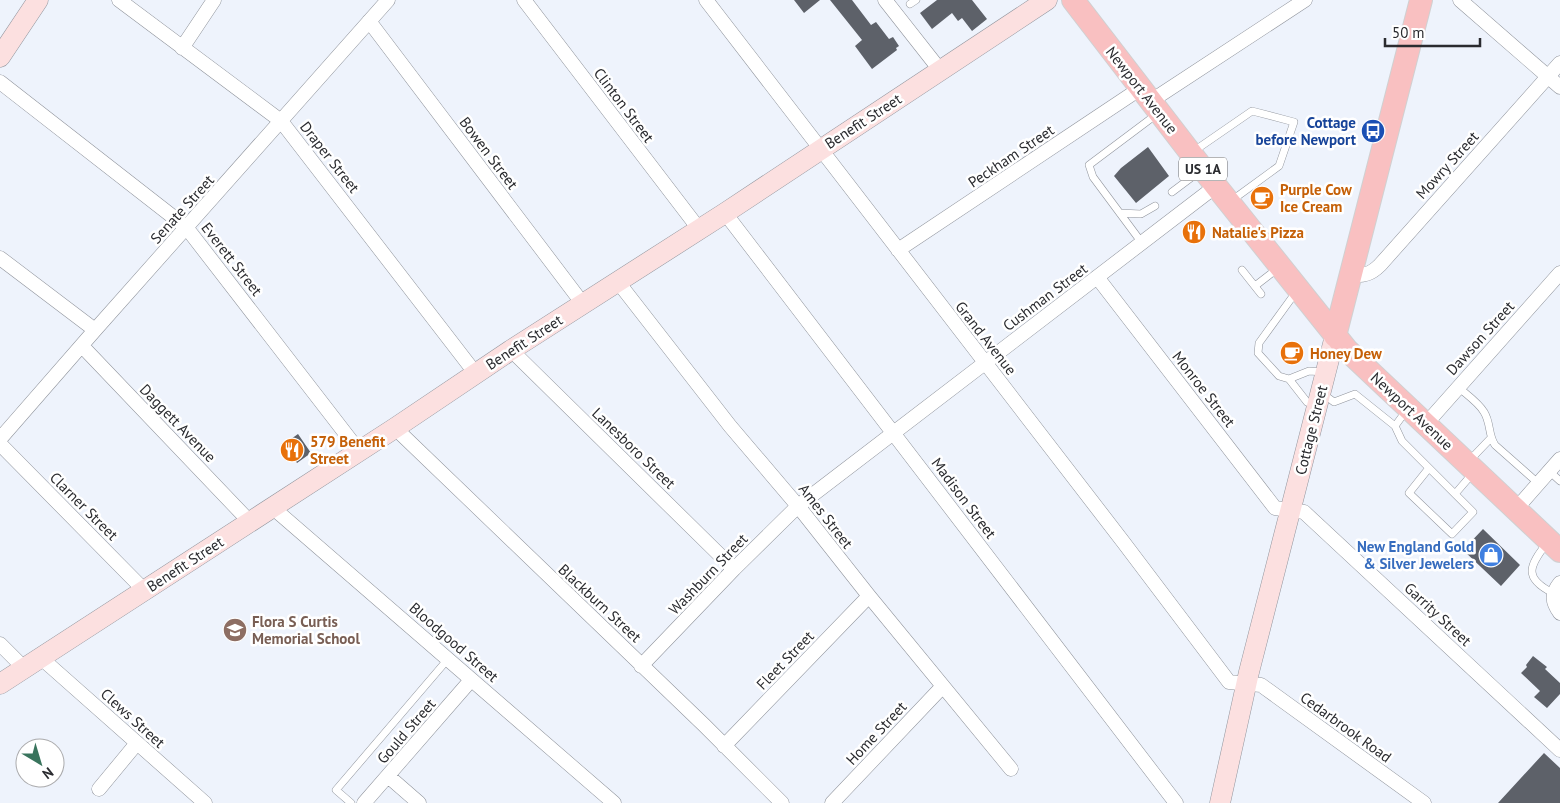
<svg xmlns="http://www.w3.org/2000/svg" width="1560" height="803" font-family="'PT Sans',sans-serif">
	<rect width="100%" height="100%" fill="#eef3fc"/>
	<path fill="#5d6169" d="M794,0H820L804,13Z
		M830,0H852L871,25L876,22L889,39L893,37L899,46L896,48L897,50L872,69L855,46L862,40Z
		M937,0H972L987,19L972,31L962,18L958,21L952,13L932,29L920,13Z
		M1148,147L1169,176L1136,203L1114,176L1121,168Z
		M298,434L311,453L297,463L284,444Z
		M1483,529L1520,565L1501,586L1463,550Z
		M1533,656L1547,667L1545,669L1560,683V694L1547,708L1534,697L1540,691L1521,673L1527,667L1526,665Z
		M1544,753L1560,768V803H1498Z"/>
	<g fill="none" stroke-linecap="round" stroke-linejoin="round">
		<g stroke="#90949c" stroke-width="8">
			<path id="lane" d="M910,4L916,0
				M1194,151L1252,111L1294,122L1279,166L1231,201
				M1172,192L1200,171
				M1120,213L1141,214L1155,206
				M1142,243L1093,177L1089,165L1157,114
				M1242,270L1261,294
				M1255,286L1277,269
				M1296,292L1259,343L1258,353L1279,376L1289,379L1309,371L1324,372
				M1289,379L1307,402L1316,406
				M1458,387C1466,394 1479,403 1484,412C1491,423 1488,435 1495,445L1538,483
				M1323,394L1334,402L1355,394L1395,426L1402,441L1429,468L1409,493L1452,534L1473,512L1429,468
				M1395,426L1406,411
				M1468,462L1490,439
				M1549,471L1560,481
				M1455,494L1473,473
				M1547,543C1529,566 1523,578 1553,593
				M351,803L336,790L448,659"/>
		</g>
		<g stroke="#90949c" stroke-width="15">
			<path id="street" d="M119,0L281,121L476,374
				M524,0L699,229
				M706,0L1124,543L1229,682L1261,685L1424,803
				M885,0L940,70
				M1460,0L1560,87
				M369,21L583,304
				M182,48L214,0
				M0,82L186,227L359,451
				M1151,101L1305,0
				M725,213L1176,803
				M898,250L1141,88
				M0,258L95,330
				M1351,275C1364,276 1371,274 1380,265L1560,63
				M1097,277L1275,508L1304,512L1560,750
				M618,282L730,426L798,506L869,596L1011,769
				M82,346L250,522
				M511,350L734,569
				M1425,425L1560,273
				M395,428L704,725L782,803
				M0,439L95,330L388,0
				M0,444L144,590
				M272,507L614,803
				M1516,509L1560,459
				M1560,583C1551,594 1552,602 1560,613
				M0,644L24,668
				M40,657L205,803
				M641,666L734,569L798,506L1216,186
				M724,746L869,596
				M388,776L419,803
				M99,789L137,743
				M364,803L471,680
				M832,803L943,686"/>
		</g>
		<g stroke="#90949c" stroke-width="21">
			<path id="secondary" d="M0,57L38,0
				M0,684L395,428L511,350L725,213L1047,0
				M1220,803L1249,672L1335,336"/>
		</g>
		<g stroke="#d0d0d1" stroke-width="24">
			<path id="primary" d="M1073,0L1216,186L1347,350L1560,551
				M1335,336L1421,0"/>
		</g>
		<use href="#lane" stroke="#fff" stroke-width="7"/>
		<use href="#street" stroke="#fff" stroke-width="14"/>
		<use href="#secondary" stroke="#fce0e0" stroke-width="20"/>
		<use href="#primary" stroke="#f9c0c1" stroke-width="22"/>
	</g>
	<defs>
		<g id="bus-disc" transform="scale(1.25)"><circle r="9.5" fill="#1a4fb4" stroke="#fff"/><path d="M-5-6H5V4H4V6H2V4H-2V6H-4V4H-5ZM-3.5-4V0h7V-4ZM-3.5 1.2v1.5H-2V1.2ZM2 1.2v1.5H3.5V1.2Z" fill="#fff"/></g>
		<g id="cafe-disc" transform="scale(1.25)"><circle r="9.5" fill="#e8710a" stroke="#fff"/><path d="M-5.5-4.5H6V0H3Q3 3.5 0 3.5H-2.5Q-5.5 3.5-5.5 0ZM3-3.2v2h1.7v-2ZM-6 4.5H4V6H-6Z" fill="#fff"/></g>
		<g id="restaurant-disc" transform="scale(1.25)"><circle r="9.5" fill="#e8710a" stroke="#fff"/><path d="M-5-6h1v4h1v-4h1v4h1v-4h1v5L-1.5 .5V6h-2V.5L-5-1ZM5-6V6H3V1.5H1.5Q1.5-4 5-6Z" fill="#fff"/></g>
		<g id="shop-disc" transform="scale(1.25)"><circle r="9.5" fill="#3f7fe0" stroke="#fff"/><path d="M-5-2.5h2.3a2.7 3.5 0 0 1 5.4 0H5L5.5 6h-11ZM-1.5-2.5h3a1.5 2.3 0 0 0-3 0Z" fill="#fff"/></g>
		<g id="school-disc" transform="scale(1.25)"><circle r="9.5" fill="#8d6e63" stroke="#fff"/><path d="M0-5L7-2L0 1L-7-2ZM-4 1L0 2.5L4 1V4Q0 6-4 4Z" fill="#fff"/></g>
	</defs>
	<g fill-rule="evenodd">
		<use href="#bus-disc" x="1373" y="131"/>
		<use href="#cafe-disc" x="1262" y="198"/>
		<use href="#restaurant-disc" x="1194" y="232"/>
		<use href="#cafe-disc" x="1292" y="353"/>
		<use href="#restaurant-disc" x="292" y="450"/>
		<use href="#shop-disc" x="1491" y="555"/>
		<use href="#school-disc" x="235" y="630"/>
	</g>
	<g text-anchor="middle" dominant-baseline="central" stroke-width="5" stroke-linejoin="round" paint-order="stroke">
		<rect fill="#fff" stroke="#6a6b6d" stroke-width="1" x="1179" y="157.5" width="48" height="23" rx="4"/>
		<g font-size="14" font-weight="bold" fill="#2a2b2f">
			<text x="1203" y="169">US 1A</text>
		</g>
		<g font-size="15" fill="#2a2b2f" stroke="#fff">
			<text transform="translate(1142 90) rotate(52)">Newport Avenue</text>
			<text transform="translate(624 105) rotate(53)">Clinton Street</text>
			<text transform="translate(863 121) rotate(-33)">Benefit Street</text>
			<text transform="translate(489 153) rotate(53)">Bowen Street</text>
			<text transform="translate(1011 156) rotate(-34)">Peckham Street</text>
			<text transform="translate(330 157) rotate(52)">Draper Street</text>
			<text transform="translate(1447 165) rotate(-48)">Mowry Street</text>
			<text transform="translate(182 209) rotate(-48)">Senate Street</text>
			<text transform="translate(232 259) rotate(52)">Everett Street</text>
			<text transform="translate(1045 297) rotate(-37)">Cushman Street</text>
			<text transform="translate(986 338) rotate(52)">Grand Avenue</text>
			<text transform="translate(1480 338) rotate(-48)">Dawson Street</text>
			<text transform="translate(524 342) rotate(-33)">Benefit Street</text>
			<text transform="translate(1204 389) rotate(52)">Monroe Street</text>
			<text transform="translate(1412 411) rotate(43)">Newport Avenue</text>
			<text transform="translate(178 423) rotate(46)">Daggett Avenue</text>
			<text transform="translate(1311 430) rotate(-76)">Cottage Street</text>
			<text transform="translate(634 448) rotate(44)">Lanesboro Street</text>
			<text transform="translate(964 498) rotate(53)">Madison Street</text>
			<text transform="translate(84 506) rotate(45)">Clarner Street</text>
			<text transform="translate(826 516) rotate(52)">Ames Street</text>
			<text transform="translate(185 564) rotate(-33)">Benefit Street</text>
			<text transform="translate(708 574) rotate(-46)">Washburn Street</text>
			<text transform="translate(600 603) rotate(43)">Blackburn Street</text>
			<text transform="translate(1438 614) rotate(43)">Garrity Street</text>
			<text transform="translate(454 642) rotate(41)">Bloodgood Street</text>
			<text transform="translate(785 660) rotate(-46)">Fleet Street</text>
			<text transform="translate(133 718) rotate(42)">Clews Street</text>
			<text transform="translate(1346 727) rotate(36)">Cedarbrook Road</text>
			<text transform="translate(406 731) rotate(-49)">Gould Street</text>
			<text transform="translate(876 733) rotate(-47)">Home Street</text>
		</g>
		<g font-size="15" font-weight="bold" fill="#164399" stroke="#fff" text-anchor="end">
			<text x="1356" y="122">Cottage<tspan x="1356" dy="17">before Newport</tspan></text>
		</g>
		<g font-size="15" font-weight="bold" fill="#c56008" stroke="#fff" text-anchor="start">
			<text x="1280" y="189">Purple Cow<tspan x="1280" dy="17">Ice Cream</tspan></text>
			<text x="1212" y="232">Natalie's Pizza</text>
			<text x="1310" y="353">Honey Dew</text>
			<text x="310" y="441">579 Benefit<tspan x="310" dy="17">Street</tspan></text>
		</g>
		<g font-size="15" font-weight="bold" fill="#366cbe" stroke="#fff" text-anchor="end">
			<text x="1474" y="546">New England Gold<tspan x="1474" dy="17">&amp; Silver Jewelers</tspan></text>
		</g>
		<g font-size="15" font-weight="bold" fill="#785e54" stroke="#fff" text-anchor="start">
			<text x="252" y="621">Flora S Curtis<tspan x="252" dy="17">Memorial School</tspan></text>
		</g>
	</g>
	<g transform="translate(40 763) rotate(142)"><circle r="24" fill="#ffffff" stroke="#aaaaac"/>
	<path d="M0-4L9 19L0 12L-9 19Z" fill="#39745d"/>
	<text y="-8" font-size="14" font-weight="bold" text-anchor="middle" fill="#2a2b2f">N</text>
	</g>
	<path d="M1385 38v8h95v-8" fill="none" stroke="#2a2b2f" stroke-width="2.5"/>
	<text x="1392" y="38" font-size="15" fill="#2a2b2f" stroke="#ffffff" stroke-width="4" paint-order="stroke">50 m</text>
</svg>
